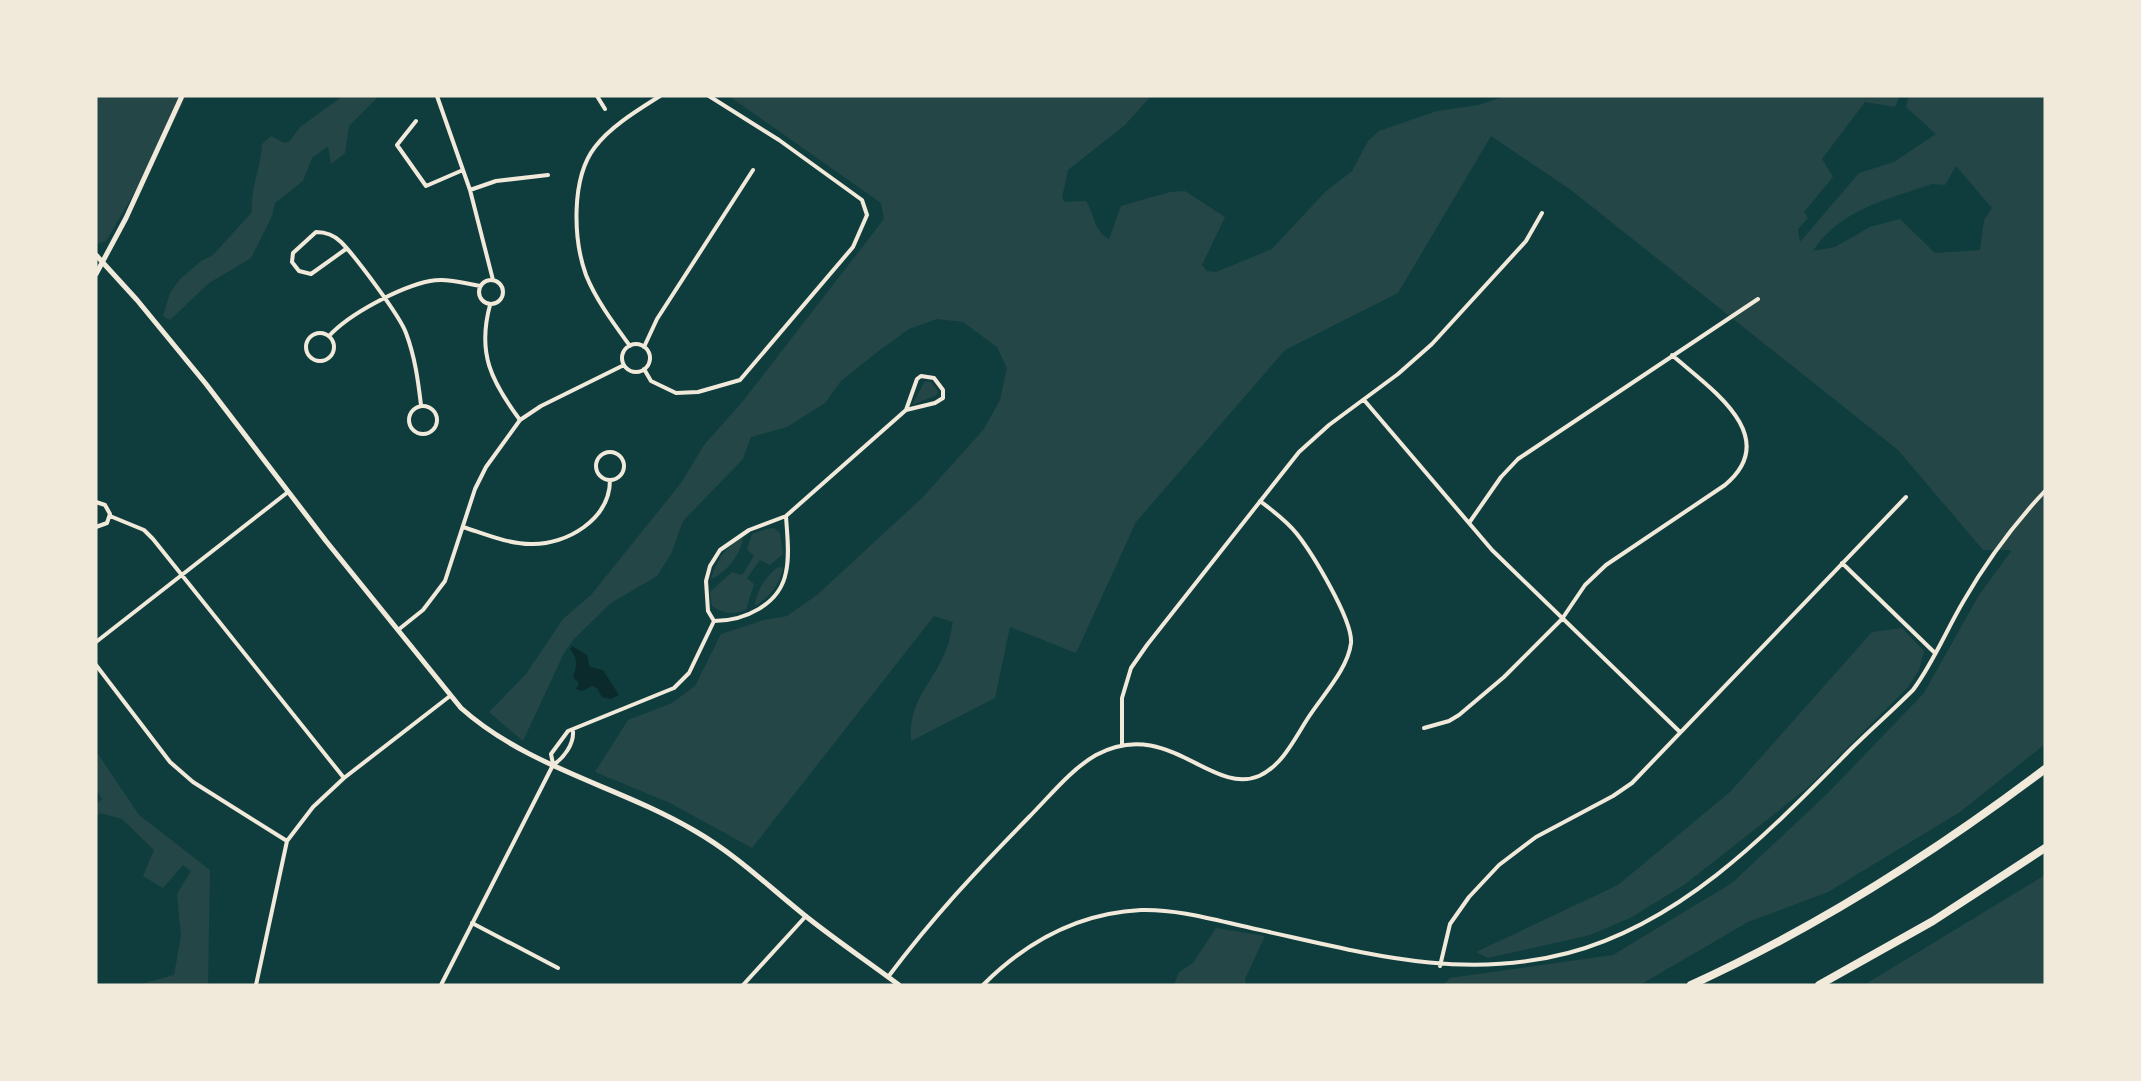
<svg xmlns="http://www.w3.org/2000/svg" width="2141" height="1081" font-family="'Fira Sans',sans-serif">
	<rect width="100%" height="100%" fill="#0f3d3e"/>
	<path fill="#244646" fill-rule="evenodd" d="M96,96H186L161,148L106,241L97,244Z
		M343,96H379L349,126L345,153L331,164L328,146L312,158L303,181L275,203L272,216L251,258L209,283L170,320L163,316L170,293L180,279L201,261L213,255L252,212C250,188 261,169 262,144L271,136L284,143L289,142L300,127Z
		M729,96H1151L1125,125L1068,170L1062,198L1065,202L1086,201C1095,214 1093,231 1109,239L1121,206L1170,192L1185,191L1225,217L1202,265L1207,271L1216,272L1272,249L1325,192L1352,171L1368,141L1379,131L1437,111L1479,105L1505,96H1900L1895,107L1865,102L1822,159L1833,177L1804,212L1808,218L1798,229L1800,242L1859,173L1894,162L1936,134L1906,107L1909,96H2045V744L1960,812L1828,892L1748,922L1640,985H1443L1450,978L1613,955L1732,883L1828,793L1924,693L1979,595L2012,550H1983L1898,450L1571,190L1491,136L1398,293L1285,350L1136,522L1076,653L1010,627L995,698L911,741C908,699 933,684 946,650C950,641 951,631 953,622L934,616L752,848L670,803L595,772L628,720L672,703L695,686L721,634L764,620L787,616L817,595L923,497L984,429L1000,400L1007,368L997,347L963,322L937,319L909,329L876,353L841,381L825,403L787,427L751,437L743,459L683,521L671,554L657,576L611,603L574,639L564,653L523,741L489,712L526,674L563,619L591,595L681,483L704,445L743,401L884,219L881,203ZM1956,166L1992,208L1984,220L1980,250L1935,253L1900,219L1870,227L1835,247L1813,251C1839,210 1888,199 1932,184L1945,185Z
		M925,381L931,382L938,391L937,395L912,405Z
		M766,529L774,528L780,533L783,554L770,565L760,560L747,578L754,584L746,610C734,615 723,614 712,606L710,592L732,572L742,575L754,556L747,549L752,534Z
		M743,538C741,554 726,573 711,579C717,561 725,546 743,538Z
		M778,567L783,568C779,585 770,597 755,606C756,591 766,576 778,567Z
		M1902,628L1924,651L1919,670L1908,687L1806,789L1684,885L1630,918L1590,935L1488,958L1476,952L1618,885L1731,791L1872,632Z
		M96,751L139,815L210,870L208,985H138L174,975L181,936L177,894L191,871L183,865L163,888L143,876L154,850L122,819L100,813L96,817V804L102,799L96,789Z
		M2045,875V985H1864Z
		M1216,928L1265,936L1245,979L1246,985H1174L1179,972L1193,963Z"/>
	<path fill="#0a2a2b" d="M572,646L587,655L590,667L603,670L619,695L610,699L602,697L597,688L592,686L582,691L576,689L579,683L573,677C577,666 578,658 570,649Z"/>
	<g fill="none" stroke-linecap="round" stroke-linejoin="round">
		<path stroke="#f1e9da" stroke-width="4" d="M437,96L470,190L493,280
			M597,96L605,109
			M416,121L397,145L426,186L463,170
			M470,190L496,181L548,175
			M346,249L311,274L299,271L292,262L293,253L316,232C325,232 334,235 341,242C355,256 400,316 406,333C415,357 418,380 421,405
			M479 292a12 12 0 1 1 24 0a12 12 0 1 1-24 0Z
			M490,305C477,353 491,381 520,420
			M306 347a14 14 0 1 1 28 0a14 14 0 1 1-28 0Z
			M329,336C349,314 400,287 430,281C447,278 464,283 480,286
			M622 358a14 14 0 1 1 28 0a14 14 0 1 1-28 0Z
			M630,346C614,324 596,300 586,275C573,239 571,178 595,147C611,126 638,110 660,96
			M644,347L657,319L753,170
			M644,369L651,381L676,393L698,392L740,380L853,247L867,215L862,200L779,140L709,96
			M921,376L934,378L943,390V398L935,403L906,410L917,379Z
			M1364,400L1492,550L1680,732
			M409 420a14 14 0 1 1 28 0a14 14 0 1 1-28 0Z
			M596 466a14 14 0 1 1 28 0a14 14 0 1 1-28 0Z
			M96,502L105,505L110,514L107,523L96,527
			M110,516L144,530L153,539L344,778
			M1469,523L1501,477L1518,459L1758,299
			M463,527C485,534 508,544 531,544C567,545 610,519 610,480
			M1842,563L1935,653
			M714,621L708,611L706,581L710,566L720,550L749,530L786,516L906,410
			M714,621C744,621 780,605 786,572C790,554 787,534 786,516
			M398,630L423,610L445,581L475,489L486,467L520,420L541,406L624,365
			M96,642L288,492
			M96,665L170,762L193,782L287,841
			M1424,728L1449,721L1459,715L1504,677L1562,619L1585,585L1606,565L1725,485C1784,436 1708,387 1672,355
			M1122,746V698L1131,668L1147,645L1299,452L1329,425L1398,374L1432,344L1526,241L1542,213
			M553,764L551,754L568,731L674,688L689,673L714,621
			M472,923L558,968
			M1440,966L1450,924L1469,897L1499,865L1536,837L1613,796L1632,783L1906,497
			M888,977C933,917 977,870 1029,817C1050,796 1070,770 1096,755C1167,716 1211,796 1259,776C1282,766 1295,738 1308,718C1322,696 1348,669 1351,643C1353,620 1312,553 1297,534C1287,521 1273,511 1260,501
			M256,985L287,841L313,807L344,778L450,696
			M441,985L553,765C564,758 574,744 573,731
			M743,985L806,916
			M983,985C1026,942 1079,913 1141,910C1178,909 1215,920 1251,928C1358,951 1458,982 1568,953C1682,923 1768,833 1848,752C1869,731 1892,711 1913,690C1933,663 1946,631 1963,602C1986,562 2014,524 2045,491"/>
		<path stroke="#f1e9da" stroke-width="5" d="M96,255L137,300L206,384L326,541L461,708C528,768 619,786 695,831C735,854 767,885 803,914C834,939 867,961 899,985
			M96,274L126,218L182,96"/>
		<path stroke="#f1e9da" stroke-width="8" d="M1691,985C1818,927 1934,853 2045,769
			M1819,985L1933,921L2045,848"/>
	</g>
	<rect width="2141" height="1081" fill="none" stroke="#f1e9da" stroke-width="195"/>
</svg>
